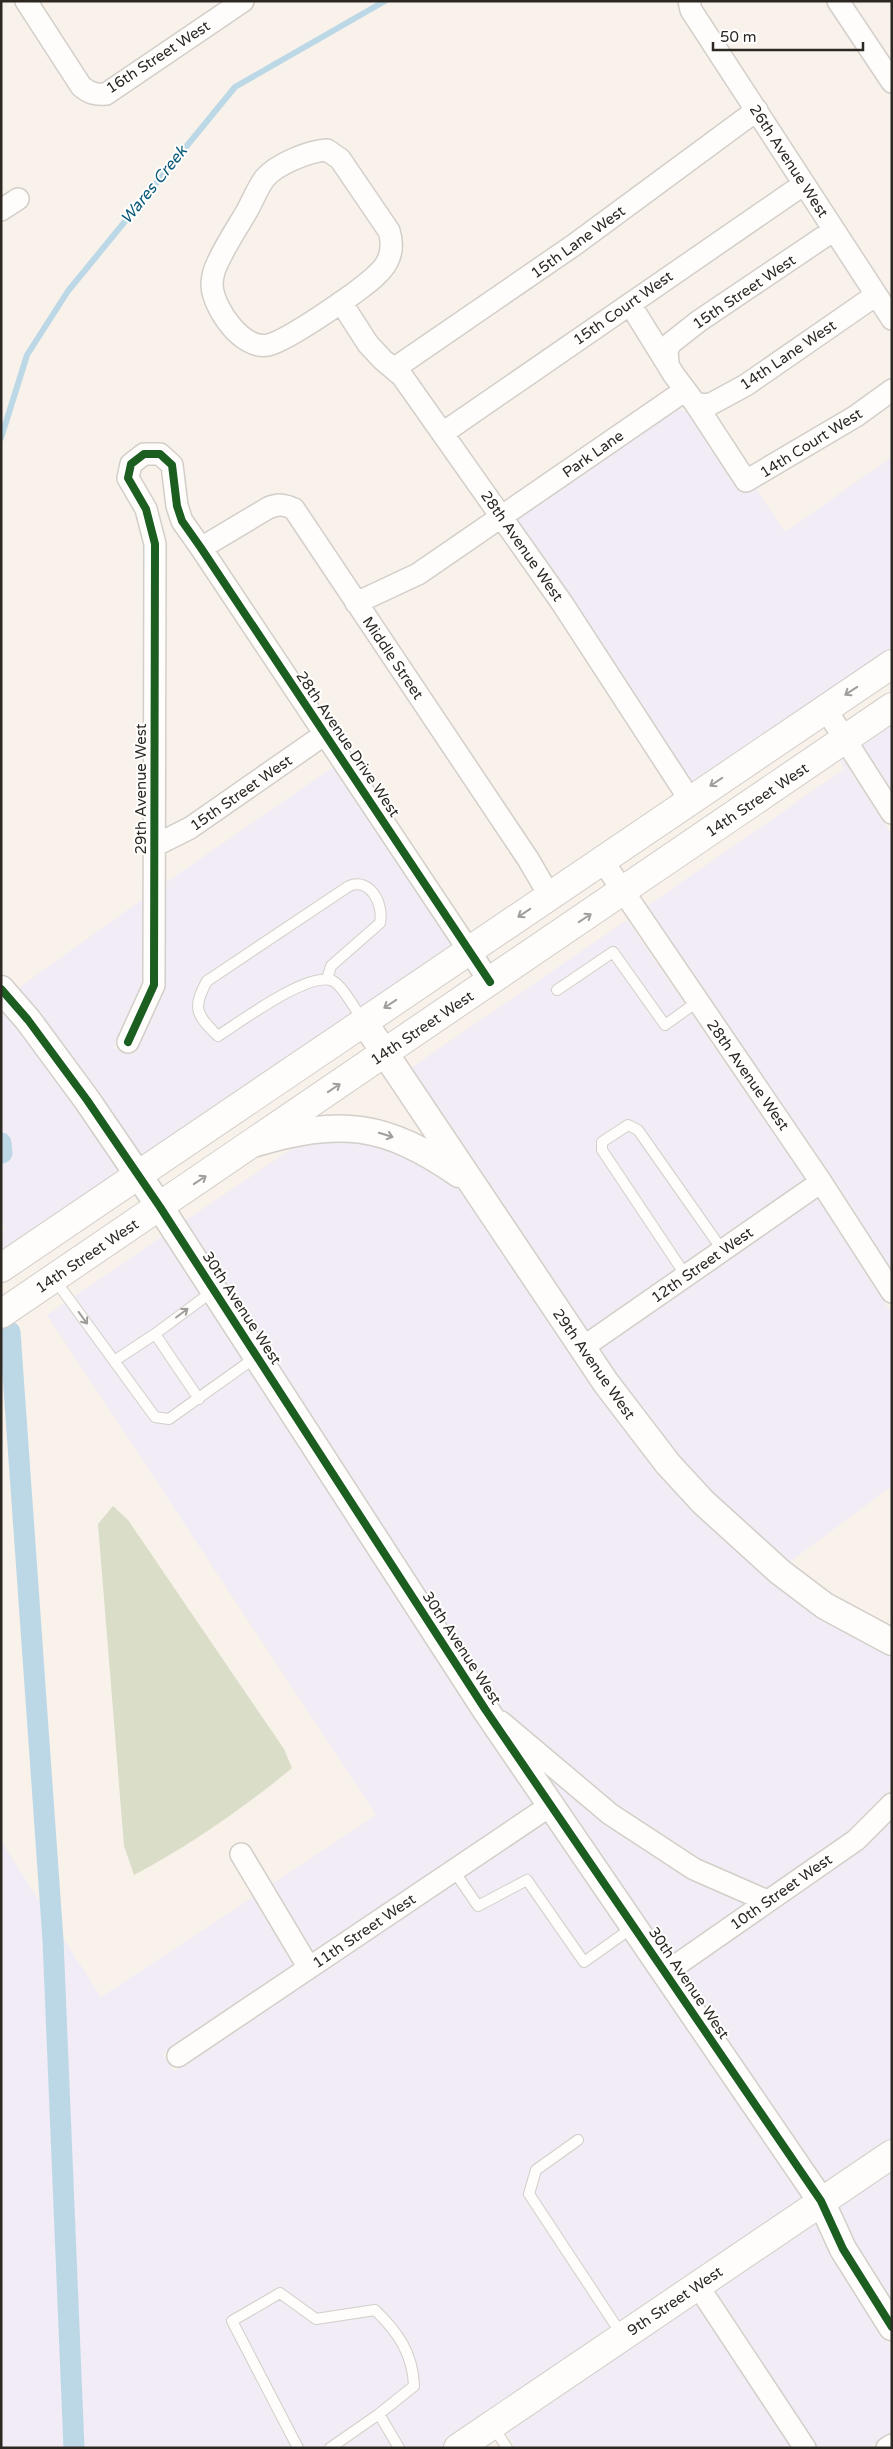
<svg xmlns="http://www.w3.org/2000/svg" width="893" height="2449" font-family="'Varela Round',sans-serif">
	<rect width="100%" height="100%" fill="#f8f2eb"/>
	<path fill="#f1ecf5" d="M682,405L680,410L687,412L737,488L750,491L756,489L785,532L892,457V652L694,785L572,597L517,519Z
		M892,720V792L860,743Z
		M841,756L892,835V1271L837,1184L646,907L844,769L839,758Z
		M333,767L453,948L141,1160L17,989L143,899V984L113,1048L133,1055L165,984V883Z
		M627,920L806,1181L586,1333L485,1183L487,1180L480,1175L409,1069Z
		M1,1007L78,1107L122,1174L1,1256V1232L5,1229L1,1223Z
		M367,1141L421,1162L463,1191L596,1390L892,1655V1788L849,1831L767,1889L701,1859L618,1805L494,1702L183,1222L302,1142Z
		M817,1198L892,1314V1486L788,1563L711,1494L677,1456L598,1350Z
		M164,1235L471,1709L470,1711L476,1717L536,1803L313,1953L272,1884L376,1815L47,1315Z
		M544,1774L603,1823L688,1878L745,1904L669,1958Z
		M892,1819V2142L825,2186L680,1975L767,1914L771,1916L775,1908L862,1848Z
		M547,1820L806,2199L440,2448H1V1841L101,1997L253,1897L294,1966L163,2054L174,2071Z
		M892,2167V2305L854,2243L835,2204Z
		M816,2217L833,2255L892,2349V2433L868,2448H818L714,2288Z
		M694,2301L791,2448H516L504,2429Z"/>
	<path fill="#daddc8" d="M113,1506L128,1520L284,1749L292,1768C244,1808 189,1846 134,1875L124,1846L98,1524Z"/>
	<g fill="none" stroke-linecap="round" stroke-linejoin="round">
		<path stroke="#bcd8e7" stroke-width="6" d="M1,438L27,355L68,291L235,87L385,1"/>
		<path stroke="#bcd8e7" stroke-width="21" d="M1,1143L2,1153
			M10,1332L53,1940L74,2448"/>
		<g stroke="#d3cec8" stroke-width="12">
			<path id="service" d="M327,979L331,966L380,923C384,904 370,877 349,886L207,981C192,1008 196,1015 218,1036C240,1022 310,970 333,981C342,985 357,1012 363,1021
				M557,990L613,952L665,1025L697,1002
				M686,1276L602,1150V1142L628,1125L638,1130L723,1251
				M55,1280L155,1417L169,1419L256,1357
				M155,1334L199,1399
				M114,1361L155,1334L213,1291
				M454,1871L478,1906L527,1880L584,1962L633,1927
				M578,2140L536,2170L529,2194L622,2335
				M493,2426L507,2448
				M298,2448L232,2321L280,2293L316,2319L375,2310C398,2332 413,2354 414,2386L379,2414L399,2448
				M330,2448L379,2414"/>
		</g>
		<g stroke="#d3cec8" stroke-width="24">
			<path id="minor" d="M26,1L81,86C89,93 95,95 106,94L243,1
				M689,1L691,10L892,319
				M838,1L892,82
				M327,150L340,159L389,231C399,263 375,277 353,294C336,306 286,341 268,345C242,350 214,309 212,286C212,280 214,270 217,264C225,246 237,228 247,211C253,200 258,187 265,178C277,164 309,151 327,150Z
				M1,210L18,199
				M341,302L368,344L383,360L402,376L562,603L690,800
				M630,304L674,375L695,403L746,481L856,416L892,390
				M668,363L667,350L671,343L699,321L834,230
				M395,368L574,245L757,110
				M695,403L704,405L711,404L746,385L876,295
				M443,433L804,184
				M201,548L268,508C278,504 284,504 294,509L528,859L549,895
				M356,603L418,574L684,391
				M825,708L892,813
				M154,846L190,828L325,734
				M602,860L821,1182L892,1292
				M128,1042L154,985L155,544L146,509L128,478L131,464L144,454H160L172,465L177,506L182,521L201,548L490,982
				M582,1348L821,1182
				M501,1722L610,1814L694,1869L767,1901
				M241,1854L309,1968
				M665,1973L856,1840L892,1804
				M178,2056L551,1805
				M698,2286L805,2448
				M887,2448L892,2445"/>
		</g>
		<g stroke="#d3cec8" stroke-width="29">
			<path id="tertiary" d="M1,989L28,1020L87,1100L160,1207L485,1709L821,2201L843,2249L892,2327
				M364,1022L606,1383L668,1464L703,1502L780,1572L825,1606L892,1642
				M256,1143C341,1118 385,1123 459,1174"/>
		</g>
		<g stroke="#d3cec8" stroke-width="30">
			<path id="secondary" d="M458,2448L892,2154"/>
		</g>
		<g stroke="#d3cec8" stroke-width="30">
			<path id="primary" d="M1,1268L892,664
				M1,1314L892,707"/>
		</g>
		<use href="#service" stroke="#fefdfc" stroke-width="10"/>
		<use href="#minor" stroke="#fefdfc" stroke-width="21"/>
		<use href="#tertiary" stroke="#fefdfc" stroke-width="26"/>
		<use href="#secondary" stroke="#fefdfc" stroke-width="28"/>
		<use href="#primary" stroke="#fefdfc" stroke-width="28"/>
		<g stroke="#fff" stroke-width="11">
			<path id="cycleway" d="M1,989L28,1020L87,1100L160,1207L485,1709L821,2201L843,2249L892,2327
				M128,1042L154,985L155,544L146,509L128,478L131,464L144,454H160L172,465L177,506L182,521L201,548L490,982"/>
		</g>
		<use href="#cycleway" stroke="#1b5e20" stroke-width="8"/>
	</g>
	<defs><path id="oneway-shaft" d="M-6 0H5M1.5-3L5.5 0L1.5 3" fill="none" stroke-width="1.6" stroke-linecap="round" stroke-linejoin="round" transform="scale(1.25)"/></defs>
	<g stroke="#a09e9a">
		<use href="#oneway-shaft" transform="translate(851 691) rotate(147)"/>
		<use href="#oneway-shaft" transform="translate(716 782) rotate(146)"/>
		<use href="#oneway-shaft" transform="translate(524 913) rotate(146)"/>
		<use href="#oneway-shaft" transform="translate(585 918) rotate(-34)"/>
		<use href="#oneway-shaft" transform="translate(390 1004) rotate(146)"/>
		<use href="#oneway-shaft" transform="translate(334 1088) rotate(-34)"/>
		<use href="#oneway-shaft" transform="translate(386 1135) rotate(17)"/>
		<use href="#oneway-shaft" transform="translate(200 1180) rotate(-34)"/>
		<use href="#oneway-shaft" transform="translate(182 1313) rotate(-37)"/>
		<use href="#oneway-shaft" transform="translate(83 1318) rotate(54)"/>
	</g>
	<g text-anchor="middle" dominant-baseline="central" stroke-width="4" stroke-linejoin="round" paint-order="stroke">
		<g font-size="15" fill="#2d2922" stroke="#fff">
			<text transform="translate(158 57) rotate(-33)">16th Street West</text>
			<text transform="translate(789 161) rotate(57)">26th Avenue West</text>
			<text transform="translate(578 242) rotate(-36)">15th Lane West</text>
			<text transform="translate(744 292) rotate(-34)">15th Street West</text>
			<text transform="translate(623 308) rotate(-35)">15th Court West</text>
			<text transform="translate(788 355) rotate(-34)">14th Lane West</text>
			<text transform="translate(811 443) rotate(-32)">14th Court West</text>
			<text transform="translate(593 454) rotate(-35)">Park Lane</text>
			<text transform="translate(522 546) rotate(55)">28th Avenue West</text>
			<text transform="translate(393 658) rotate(56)">Middle Street</text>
			<text transform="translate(348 744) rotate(56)">28th Avenue Drive West</text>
			<text transform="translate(141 789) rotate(-90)">29th Avenue West</text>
			<text transform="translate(241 793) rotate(-35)">15th Street West</text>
			<text transform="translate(757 800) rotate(-34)">14th Street West</text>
			<text transform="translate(422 1028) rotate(-34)">14th Street West</text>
			<text transform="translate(748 1075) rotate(55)">28th Avenue West</text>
			<text transform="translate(87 1256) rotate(-34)">14th Street West</text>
			<text transform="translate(702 1265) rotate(-35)">12th Street West</text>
			<text transform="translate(242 1308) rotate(57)">30th Avenue West</text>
			<text transform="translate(594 1364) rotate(55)">29th Avenue West</text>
			<text transform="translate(462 1648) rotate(57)">30th Avenue West</text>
			<text transform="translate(781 1892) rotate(-35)">10th Street West</text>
			<text transform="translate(364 1931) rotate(-34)">11th Street West</text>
			<text transform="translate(689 1983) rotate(56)">30th Avenue West</text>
			<text transform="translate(675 2301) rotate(-34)">9th Street West</text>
		</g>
		<g font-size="16" font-style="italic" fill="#0a5878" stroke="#fff">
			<text transform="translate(154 185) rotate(-51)">Wares Creek</text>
		</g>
	</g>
	<rect width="893" height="2449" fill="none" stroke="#2d2922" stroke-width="5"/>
	<path d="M713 42v8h150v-8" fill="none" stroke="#2d2922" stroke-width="2.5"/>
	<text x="720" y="42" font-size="15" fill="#2d2922" stroke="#ffffff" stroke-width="4" paint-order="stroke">50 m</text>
</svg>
